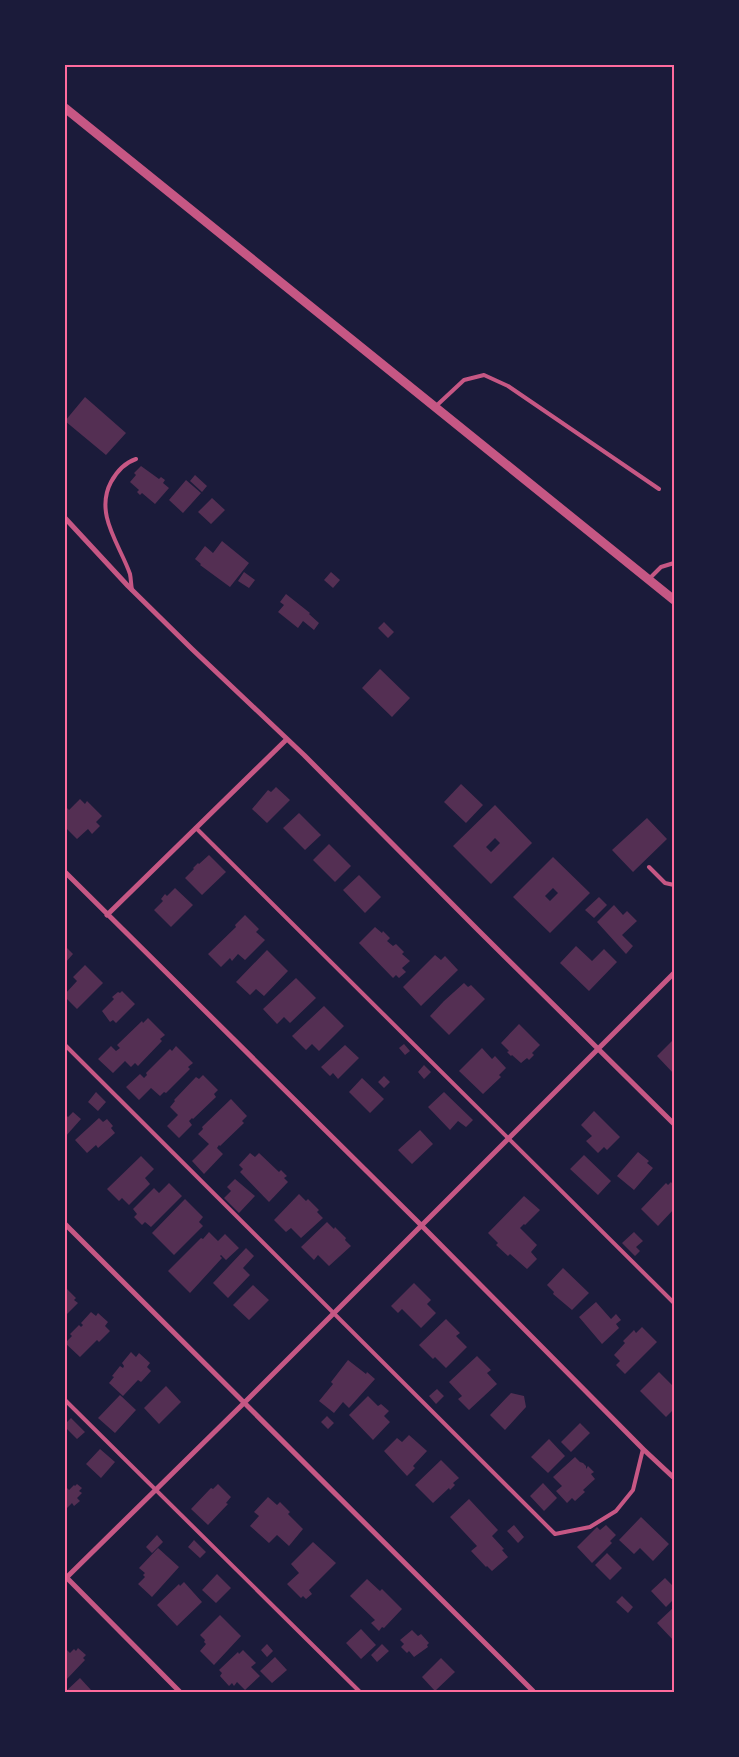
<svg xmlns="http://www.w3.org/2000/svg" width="739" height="1757" font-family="Cabin,sans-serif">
	<rect width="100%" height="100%" fill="#1b1b3a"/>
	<path fill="#542f53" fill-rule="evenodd" d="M85,397L126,433L106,455L65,421Z
		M141,466L159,479L161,477L165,480L163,483L169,488L155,504L142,493L140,495L137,492L139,490L130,482L136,475L134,473Z
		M195,475L207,486L202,492L190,481Z
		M186,480L201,493L183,513L169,500Z
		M212,498L225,510L211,524L198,512Z
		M222,541L249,563L230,587L200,565L201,564L195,559L205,546L213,553Z
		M244,572L255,580L249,588L238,581Z
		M331,572L340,580L333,588L324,580Z
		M286,594L310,613L309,614L319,623L314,630L303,621L298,628L278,612L284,605L280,602Z
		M384,622L394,632L388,638L378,628Z
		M380,669L410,698L392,717L362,688Z
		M461,784L483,805L466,823L444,802Z
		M276,787L290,800L267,823L252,809L268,790L271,792Z
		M80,799L85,804L87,801L102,816L96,822L100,826L92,834L88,829L77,839L65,827V806L69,810Z
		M495,805L532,843L491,884L453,846ZM495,838L500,843L491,852L486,847Z
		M299,813L321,835L305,850L283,828Z
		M647,818L667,839L633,872L612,850Z
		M329,844L351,866L335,882L313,860Z
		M209,855L226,872L202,895L185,878L194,869L193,868L198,863L199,864Z
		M553,857L590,893L550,933L513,897ZM553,888L558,893L550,901L545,896Z
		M359,875L381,897L365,913L343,890Z
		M175,888L193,905L171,927L154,910L163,901L161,899L165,894L167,896Z
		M599,897L607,905L594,918L585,910Z
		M614,905L623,915L627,911L637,921L622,935L633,946L626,954L597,922Z
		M245,915L259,929L256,932L265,940L245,960L238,954L232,961L230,958L221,967L208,954L236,927L235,925Z
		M375,927L382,933L383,931L390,938L387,941L393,946L396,944L404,952L402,954L410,961L402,968L406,972L399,978L396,975L393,978L359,943Z
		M65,946L73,954L65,963Z
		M576,946L592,961L604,949L617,962L589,991L560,963Z
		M267,950L288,971L264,996L256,989L250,995L236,982Z
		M435,955L441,960L445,956L458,970L421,1006L403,987Z
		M85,965L103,983L77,1009L65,997V994L77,981L73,977Z
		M296,978L316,998L290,1023L284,1017L277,1024L263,1009Z
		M464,983L468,987L471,985L485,999L449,1035L430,1016L444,1001Z
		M122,991L135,1004L116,1023L113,1020L110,1022L102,1011L114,999L112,997L118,992L120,993Z
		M324,1006L344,1026L319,1051L312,1044L306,1050L292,1036Z
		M148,1018L165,1035L160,1039L162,1041L138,1066L135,1063L131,1067L125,1061L113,1073L98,1059L111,1046L116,1051L120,1048L117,1045L142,1021L143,1023Z
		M519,1024L540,1045L532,1053L534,1055L529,1060L527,1058L521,1063L512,1055L511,1056L507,1052L509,1051L501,1043Z
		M674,1039V1074L657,1056Z
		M404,1044L410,1051L405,1055L399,1048Z
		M345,1045L359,1058L338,1079L333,1073L330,1076L321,1067Z
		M176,1046L193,1063L188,1067L190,1069L166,1093L164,1092L160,1096L151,1088L139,1100L126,1087L140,1074L144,1078L147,1075L146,1073L170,1049L172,1051Z
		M482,1048L492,1059L495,1056L506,1068L499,1075L501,1077L483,1094L459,1071Z
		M424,1065L431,1072L424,1079L418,1072Z
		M203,1075L218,1090L214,1094L216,1097L193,1119L192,1118L189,1121L192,1125L179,1138L167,1126L178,1115L170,1107L175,1101L174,1100L196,1077L199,1079Z
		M384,1076L390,1082L384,1088L378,1082Z
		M362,1078L384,1099L370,1113L349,1092Z
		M96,1092L106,1102L98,1111L88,1102Z
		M444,1092L473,1120L466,1127L458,1121L450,1130L428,1107Z
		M231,1099L247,1116L242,1121L244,1123L220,1146L219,1145L217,1148L223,1154L204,1174L192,1161L209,1144L198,1134L203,1129L202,1127Z
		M594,1111L620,1137L607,1150L604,1147L598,1153L586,1141L592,1136L581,1125Z
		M73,1112L81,1119L65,1137V1114L68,1117Z
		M99,1118L103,1122L107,1119L113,1126L111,1128L115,1133L98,1148L96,1145L87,1153L75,1140Z
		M420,1130L433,1144L412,1164L398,1150Z
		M638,1152L649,1161L647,1163L653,1168L634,1190L617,1176Z
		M250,1153L255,1157L259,1153L279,1172L281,1170L287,1176L284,1178L288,1182L269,1202L240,1172L243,1169L239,1165Z
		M584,1155L611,1181L598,1195L570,1169Z
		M141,1156L154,1169L145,1178L150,1184L129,1205L122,1198L119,1201L107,1189Z
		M235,1179L255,1196L239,1213L224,1198L231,1191L227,1187Z
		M671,1182L674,1186V1209L658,1226L641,1209L666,1183L668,1185Z
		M169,1183L182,1196L151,1227L145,1222L142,1225L134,1217L137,1214L133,1209L154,1188L159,1193Z
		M299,1194L306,1201L308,1199L319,1210L317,1212L323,1218L301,1238L291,1228L286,1232L274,1220Z
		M524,1196L540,1210L525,1225L524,1224L520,1228L537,1245L531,1252L537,1259L527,1269L510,1254L508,1256L496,1245L498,1243L488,1233Z
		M185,1199L203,1217L199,1222L203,1226L174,1255L152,1233Z
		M327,1222L334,1229L335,1227L346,1238L345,1240L351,1246L329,1266L318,1255L314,1260L301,1247Z
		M209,1232L218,1241L225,1234L239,1248L226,1260L221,1255L220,1256L222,1258L190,1293L168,1271L201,1238L203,1239Z
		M634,1232L643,1241L636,1247L640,1251L635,1256L622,1243Z
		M246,1248L254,1256L243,1268L250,1275L228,1298L213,1283Z
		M563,1268L589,1293L572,1310L553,1294L554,1292L547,1285Z
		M414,1283L431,1300L427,1304L436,1313L421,1328L402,1309L398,1313L391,1306Z
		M253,1285L269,1300L249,1320L233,1305Z
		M66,1288L76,1298L74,1300L78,1303L65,1316Z
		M596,1302L611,1319L616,1314L621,1320L616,1324L619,1328L602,1344L579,1317Z
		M91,1312L96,1316L98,1313L108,1322L105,1326L110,1331L99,1342L97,1340L80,1357L65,1343L72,1336L70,1334L79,1325L81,1327L83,1325L81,1323Z
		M446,1319L460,1333L456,1336L467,1347L446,1368L435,1357L433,1359L419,1345Z
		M642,1327L657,1342L625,1374L616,1365L620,1361L614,1355L625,1343L623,1341L634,1330L636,1333Z
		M131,1352L136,1357L139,1353L150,1363L147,1367L151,1371L141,1382L138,1380L123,1396L109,1383L114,1377L112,1376L120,1366L123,1368L124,1366L122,1363Z
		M477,1356L491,1370L487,1373L497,1384L469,1410L458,1399L462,1396L449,1382Z
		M348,1360L366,1374L367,1372L375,1379L349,1408L343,1402L334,1413L319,1401L333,1384L331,1382Z
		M659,1372L674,1387V1409L666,1417L640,1391Z
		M166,1386L181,1402L159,1424L144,1408Z
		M437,1389L444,1396L436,1404L429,1396Z
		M511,1393L524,1396L526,1407L505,1430L490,1415Z
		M120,1395L136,1410L115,1433L98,1418Z
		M368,1396L378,1406L381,1404L389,1411L384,1416L390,1422L373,1440L349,1415Z
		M327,1416L334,1423L328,1429L321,1422Z
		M71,1418L85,1432L77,1439L65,1427V1424Z
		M580,1423L590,1433L571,1452L561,1442Z
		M409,1435L427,1451L413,1466L415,1468L407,1476L384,1451L397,1438L402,1442Z
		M549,1439L565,1456L548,1473L531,1457Z
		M100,1449L115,1462L101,1478L86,1464Z
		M575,1457L580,1462L583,1463L586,1466V1469L588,1466L594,1472L591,1474L595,1479L583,1490L585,1492L575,1501L572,1498L567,1503L556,1491L562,1486L553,1477Z
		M441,1460L459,1478L453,1483L455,1485L450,1490L449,1488L433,1503L415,1485Z
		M543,1483L557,1498L544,1511L530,1496Z
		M77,1484L82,1488L79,1491L82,1493L77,1498L80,1501L74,1506L72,1503L65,1510V1486L69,1490L74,1485L75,1486Z
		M218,1484L231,1497L226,1503L228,1504L208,1525L191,1509L211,1488L213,1489Z
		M268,1497L277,1505L280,1502L290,1512L288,1514L303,1529L289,1546L277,1535L269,1543L250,1526L259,1516L254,1512Z
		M469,1499L498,1530L492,1536L504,1549L502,1550L508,1557L492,1571L487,1566L486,1567L471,1551L477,1546L450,1517Z
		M641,1517L669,1544L653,1561L640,1548L634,1554L619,1540Z
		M514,1525L524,1537L518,1543L507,1531Z
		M606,1525L616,1535L610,1541L612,1543L592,1563L577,1547L597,1527L600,1530Z
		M157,1535L163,1542L152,1553L146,1547Z
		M194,1540L206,1552L200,1558L188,1547Z
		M313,1542L336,1563L309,1590L312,1594L306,1599L303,1596L301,1598L287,1584L299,1573L291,1564Z
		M158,1548L179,1567L152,1597L138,1584L145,1577L143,1575L145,1573L139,1568Z
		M607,1553L622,1568L610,1580L595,1565Z
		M217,1574L231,1588L216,1603L202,1590Z
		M665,1578L674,1587V1599L666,1607L651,1591Z
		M367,1579L380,1591L382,1589L402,1609L384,1628L382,1627L379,1631L371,1623L375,1620L350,1596Z
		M184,1582L202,1602L177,1626L157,1605L179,1584L180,1586Z
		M622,1596L633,1607L628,1613L616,1602Z
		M674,1607V1641L657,1623Z
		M220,1615L241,1636L214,1665L200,1651L206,1644L204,1642L205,1640L200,1635Z
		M361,1629L376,1645L361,1659L346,1643Z
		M412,1630L418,1636L421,1634L429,1643L427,1645L428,1647L414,1657L409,1651L407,1653L401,1647L404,1644L400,1640Z
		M267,1644L273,1651L267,1657L261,1650Z
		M382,1644L389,1651L377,1662L371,1655Z
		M65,1648L70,1653L74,1649L76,1651L78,1648L86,1655L83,1658L85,1660L65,1681Z
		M243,1650L256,1663L251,1667L260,1676L245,1690L237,1682L234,1686L232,1683L229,1686L220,1676L222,1673L219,1670L238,1652L239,1654Z
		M275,1657L287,1670L272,1683L260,1671Z
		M441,1658L455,1672L435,1691L422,1677Z
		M80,1678L91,1690L89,1692H65Z"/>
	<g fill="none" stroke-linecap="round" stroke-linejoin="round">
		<path stroke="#c65784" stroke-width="4" d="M435,407L464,380L484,375L508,386L659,489
			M649,579L661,567L674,563
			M132,590C131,585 131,579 130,574C120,545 94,514 111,482C117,471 124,463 136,459
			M196,828L674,1303
			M649,867L665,883L674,885
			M65,1045L555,1534L590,1527L616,1511L633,1490L643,1449
			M65,1400L360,1692"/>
		<path stroke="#c65784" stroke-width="5" d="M65,518L128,586L192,649L304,755L479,931L674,1124
			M65,872L421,1225L643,1449L673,1477
			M107,915L287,739
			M65,1224L533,1691
			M65,1576L180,1692
			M65,1579L245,1402L674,973"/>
		<path stroke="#c65784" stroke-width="9" d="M65,108L674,600"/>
	</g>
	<rect width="739" height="1757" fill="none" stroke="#1b1b3a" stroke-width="132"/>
	<rect x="66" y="66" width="607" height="1625" fill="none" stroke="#ff6b9d" stroke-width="2"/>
</svg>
